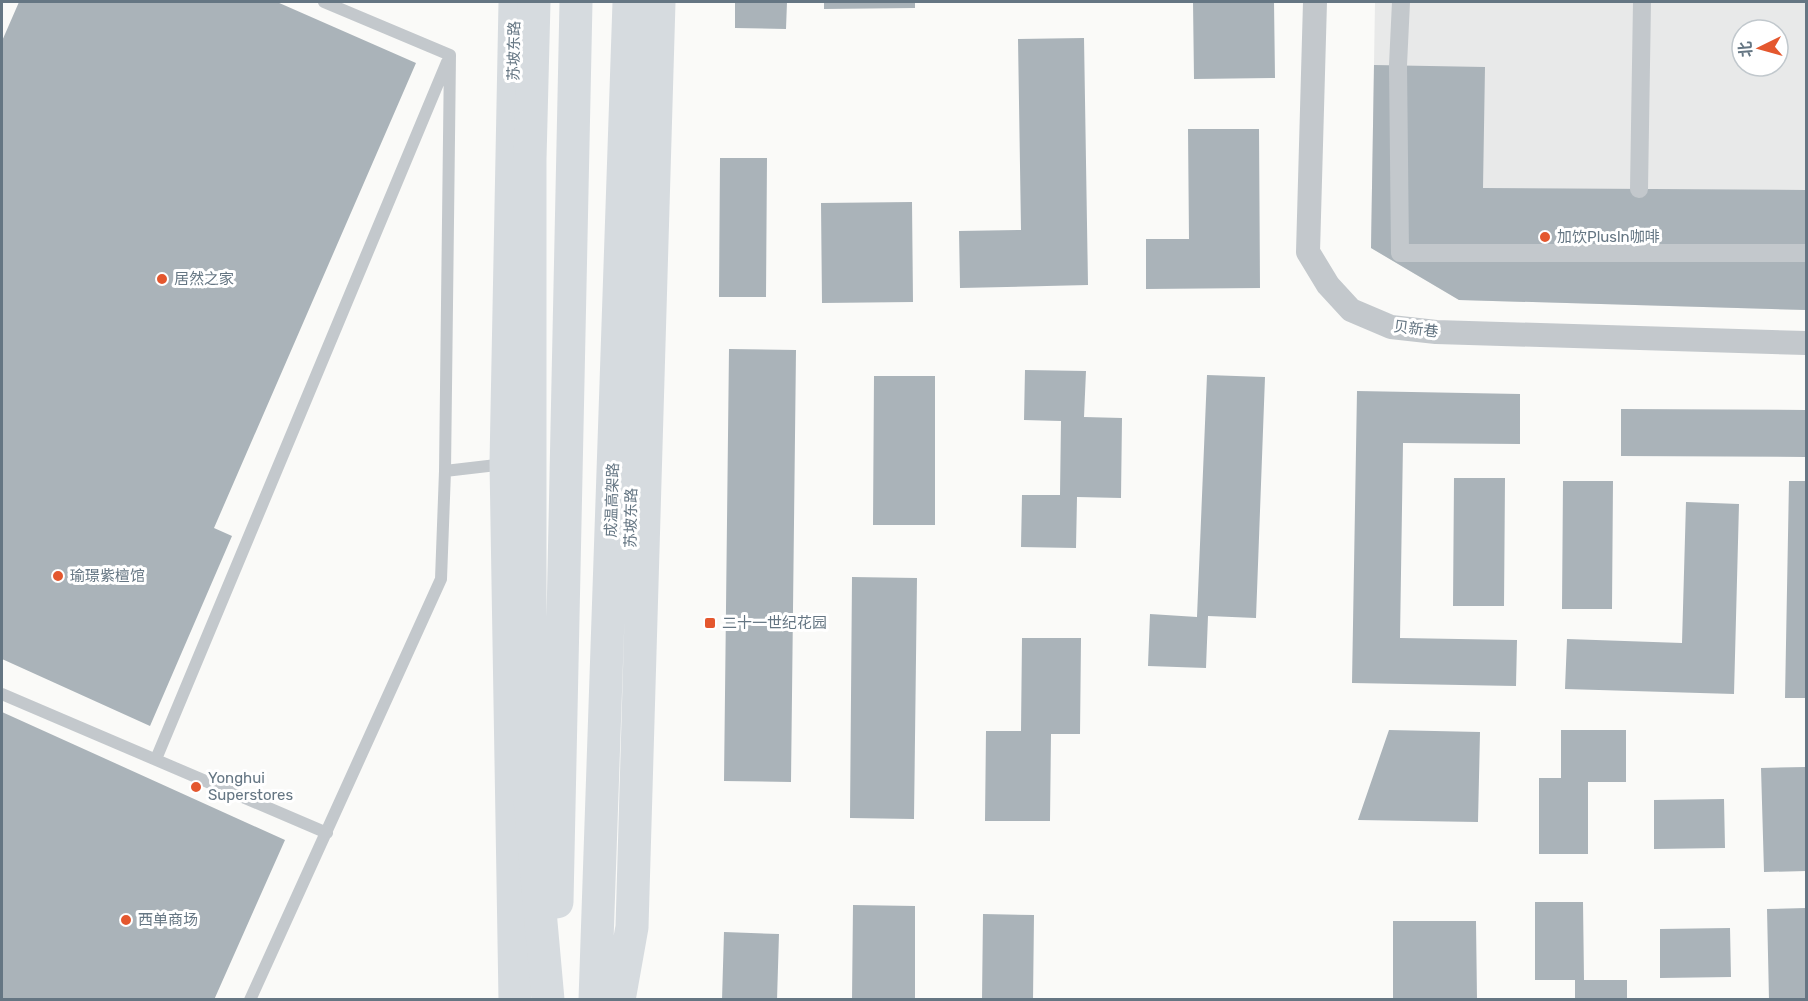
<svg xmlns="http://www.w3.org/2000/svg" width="1808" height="1001" font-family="Rubik,'Noto Sans SC',sans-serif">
	<rect width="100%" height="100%" fill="#fafaf8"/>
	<path fill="#e8e9e9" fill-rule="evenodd" d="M1375,2H1806V310L1459,300L1371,248ZM1742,30H1778V66H1742Z"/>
	<path fill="#aab3b9" d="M19,2H277L416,63L214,528L232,536L150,726L2,659V41Z
		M735,2H787L786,29L735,28Z
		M824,2H915V8L824,9Z
		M1193,2H1274L1275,78L1194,79Z
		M1084,38L1088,285L960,288L959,231L1021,230L1018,39Z
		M1374,65L1485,67L1483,188L1806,190V310L1459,300L1371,248Z
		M1188,129H1259L1260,288L1146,289V239H1189Z
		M720,158H767L766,297H719Z
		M912,202L913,302L822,303L821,203Z
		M729,349L796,350L791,782L724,781Z
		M1025,370L1086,371L1084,417L1122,418L1121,498L1077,497L1076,548L1021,547L1022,495H1060L1061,421L1024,420Z
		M1207,375L1265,377L1256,618L1208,616L1206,668L1148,666L1150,614L1197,617Z
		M874,376H935V525H873Z
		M1357,391L1520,394V444L1403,443L1400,638L1517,640L1516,686L1352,683Z
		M1621,409L1806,410V457L1621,456Z
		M1454,478H1505L1504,606H1453Z
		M1563,481H1613L1612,609H1562Z
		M1789,481H1806V698H1785Z
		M1686,502L1739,504L1734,694L1565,689L1567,639L1682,643Z
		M852,577L917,578L914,819L850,818Z
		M1022,638H1081L1080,734H1051L1050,821H985L986,731H1021Z
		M2,712L285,840L214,1000H2Z
		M1389,730L1480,732L1478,822L1358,820Z
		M1561,730H1626V782H1588V854H1539V778H1561Z
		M1806,767V871L1764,872L1761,768Z
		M1724,799L1725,848L1654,849V800Z
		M1535,902H1583L1584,980H1627V1000H1575V980H1535Z
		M853,905L915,906V1000H852Z
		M1806,908V1000H1769L1767,909Z
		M983,914L1034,915L1033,1000H982Z
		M1393,921H1476L1477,1000H1393Z
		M1730,928L1731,977L1660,978V929Z
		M724,932L779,934L777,1000H722Z"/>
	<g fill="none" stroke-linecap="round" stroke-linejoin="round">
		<path stroke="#c3c8cc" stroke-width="12" d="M445,471L505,464
			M2,694L327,833
			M156,759L447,62
			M250,1000L441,579L445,471L450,55L324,2"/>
		<path stroke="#c3c8cc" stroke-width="18" d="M1401,2L1398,65L1400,253H1806
			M1639,189L1642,2"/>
		<path stroke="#c3c8cc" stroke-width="24" d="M1315,2L1308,252L1328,285L1351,310L1391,327L1436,332L1806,343"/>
		<path stroke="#d6dbdf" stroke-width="33" d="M515,1000L506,463L515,2"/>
		<path stroke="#d6dbdf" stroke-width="33" d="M534,2L530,159V800L548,1000
			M557,902L576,2
			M595,1000L629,2
			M619,1000L632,927L659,2"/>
	</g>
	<g fill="#e4572e" stroke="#fff" stroke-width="2">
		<circle cx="1545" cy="237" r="6"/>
		<circle cx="162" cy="279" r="6"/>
		<circle cx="58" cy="576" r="6"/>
		<rect x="704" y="617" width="12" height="12" rx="3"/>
		<circle cx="196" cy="787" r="6"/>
		<circle cx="126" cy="920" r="6"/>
	</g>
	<g text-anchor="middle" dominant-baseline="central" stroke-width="6" stroke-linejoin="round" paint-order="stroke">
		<g font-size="15" fill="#657683" stroke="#fff">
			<text transform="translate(514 51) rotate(-89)">苏坡东路</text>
			<text transform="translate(1416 329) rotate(7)">贝新巷</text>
			<text transform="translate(612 500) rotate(-88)">成温高架路</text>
			<text transform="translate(631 518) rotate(-89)">苏坡东路</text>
		</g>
		<g font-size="15" fill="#657683" stroke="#fff" text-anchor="start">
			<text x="1557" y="237">加饮Plusln咖啡</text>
			<text x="174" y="279">居然之家</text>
			<text x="70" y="576">瑜璟紫檀馆</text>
			<text x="722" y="623">二十一世纪花园</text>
			<text x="208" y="778">Yonghui<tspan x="208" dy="17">Superstores</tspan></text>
			<text x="138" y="920">西单商场</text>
		</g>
	</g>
	<rect width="1808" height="1001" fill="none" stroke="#657683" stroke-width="6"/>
	<g transform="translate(1760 48) rotate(265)"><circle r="28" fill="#ffffff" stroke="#c1c8cd" stroke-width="1.5"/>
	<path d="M0-4.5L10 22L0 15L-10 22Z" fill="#e4572e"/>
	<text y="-9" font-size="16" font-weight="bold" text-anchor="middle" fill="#657683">北</text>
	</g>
</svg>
